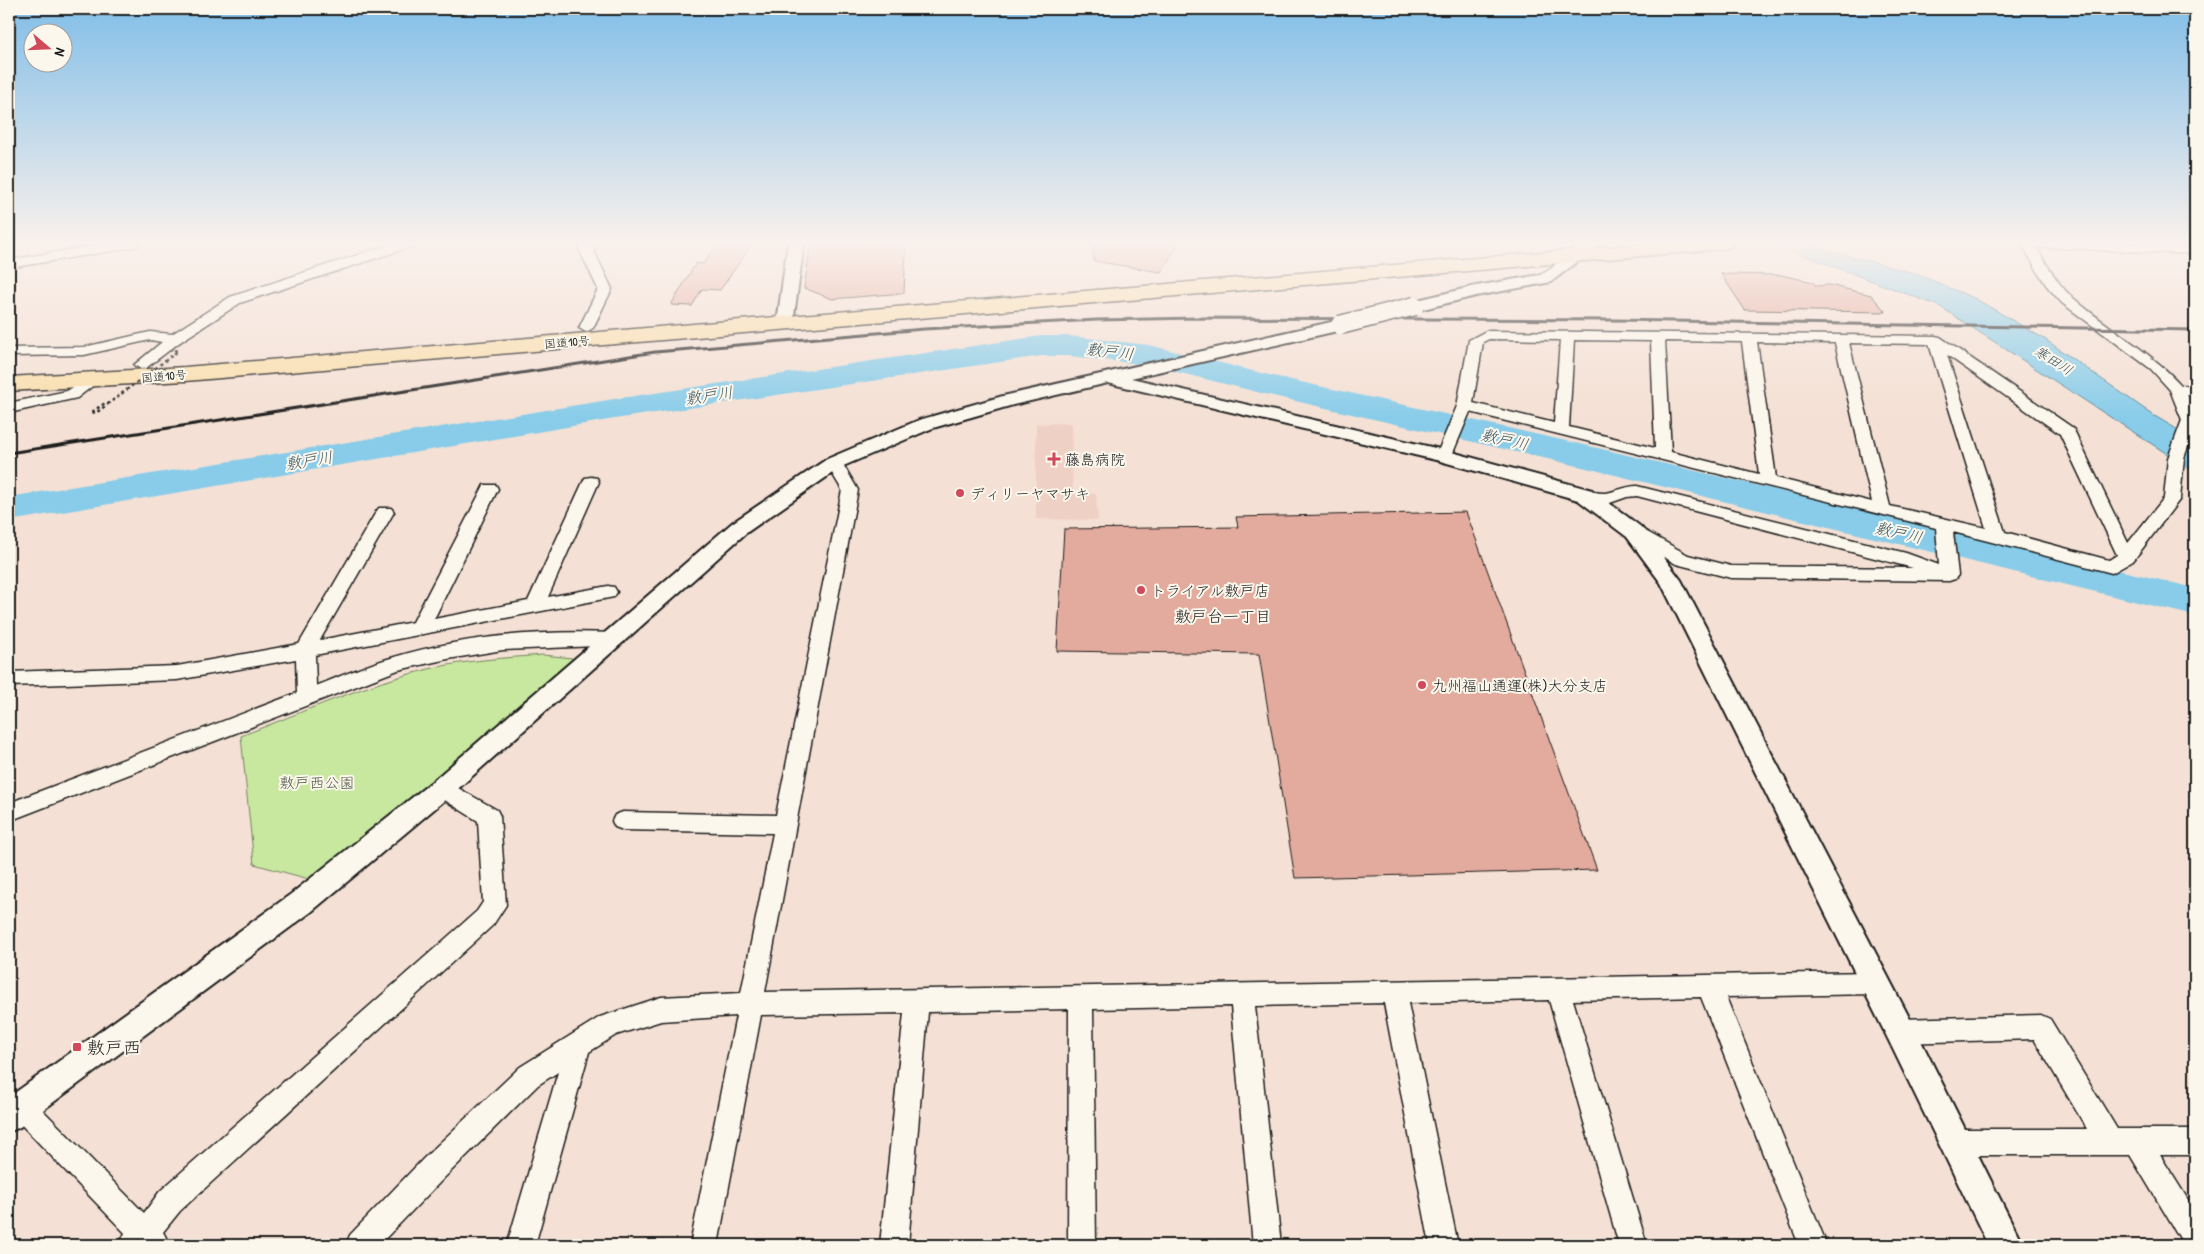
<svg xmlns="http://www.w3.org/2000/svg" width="2204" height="1254" font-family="'Patrick Hand','Klee One',sans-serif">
	<rect width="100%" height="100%" fill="#f4e0d4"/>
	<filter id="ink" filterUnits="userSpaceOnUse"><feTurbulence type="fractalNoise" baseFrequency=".02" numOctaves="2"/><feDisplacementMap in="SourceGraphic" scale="10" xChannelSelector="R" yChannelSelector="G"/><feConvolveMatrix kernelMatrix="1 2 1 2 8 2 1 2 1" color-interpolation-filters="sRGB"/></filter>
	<g filter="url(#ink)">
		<path fill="#efd0c4" d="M1071,423L1073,493L1096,494L1098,520L1036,519V424Z"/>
		<path fill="#c8e8a0" stroke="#72825e" d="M543,655L572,658L573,661L565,672L309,879L254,864L241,736C303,712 365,684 429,669C467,660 505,658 543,655Z"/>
		<path fill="#88cce9" stroke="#5d8697" d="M1771,243H1802L1917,274L1976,299L2046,340L2153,415L2195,440V472L1939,306Z"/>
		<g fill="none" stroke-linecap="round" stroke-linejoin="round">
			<path fill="#88cce9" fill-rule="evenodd" d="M1041,336H1069L1149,345L1269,375L1589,446L2195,588V616L1578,466L1269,395L1149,365L1069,356H1041L614,419L9,521V497L614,399Z"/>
		</g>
		<path fill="#e3ab9d" stroke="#1c1c1c" d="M718,243H753L720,290L702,289L692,306L671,305L696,263L703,264Z
			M811,243H893L906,246L904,293L832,299L804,288Z
			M1092,243H1179L1161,272L1094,261Z
			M1721,274L1781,275L1813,282L1816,286L1829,285L1871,295L1886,312L1745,310Z
			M1466,512L1597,870L1295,878L1259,654L1057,651L1064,529L1238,527L1236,517Z"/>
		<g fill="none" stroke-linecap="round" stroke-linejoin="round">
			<g stroke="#1c1c1c" stroke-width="3">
				<path id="minor" d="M110,243H141L135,247L9,268V260Z
					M394,243H414L413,246L240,303L180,342L146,368L141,369L134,365L162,342L150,340L84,355L9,356V348L84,347L150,332L172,334L230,297Z
					M581,243H594L593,249L612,289L593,328L586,332L579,328L598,289L579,249Z
					M2021,243H2129L2195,246V254L2036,247C2047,264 2057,284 2072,297C2108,329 2148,349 2181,385L2195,386V394H2187L2195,414V427L2184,458L2180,499L2133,561L2112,573L1953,532L1958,575L1955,579L1949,581L1731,578L1676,564L1628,536L1625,532L1628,528H1640L1688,555L1731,566L1913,568L1637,496L1627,497L1607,504L1579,499L1577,495L1579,491C1588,489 1595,493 1604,493C1612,493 1626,486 1637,486L1906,553L1939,565L1936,528L1470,412L1450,460H1438L1436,456L1457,406L1469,340L1486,331L1935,336L1940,337L2073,428L2128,543L2164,498L2168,458L2182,420L2170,390L2151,369L2062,303L2046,285ZM1489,339L1560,340L1554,423L1473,403L1483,342ZM1574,340L1651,341L1655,448L1569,427ZM1665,341L1742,342L1759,474L1671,452ZM1757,342L1835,343L1872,502L1776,478ZM1849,343L1929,344L1986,528L1890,506ZM1947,355L2060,434L2117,555L2109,560L2005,532Z
					M91,376L99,381L77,398L9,413V403L67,391Z
					M834,458L840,459L858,490L765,992L1874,972L1883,975L1886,983L1883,991L1874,994L1726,997L1827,1245H1799L1701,997L1573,1000L1647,1245H1619L1549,1000L1408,1003L1458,1245H1430L1384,1003L1255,1006L1281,1245H1253L1231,1006L1093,1009L1096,1245H1068L1069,1009L928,1012L908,1245H880L904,1013L761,1015L718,1245H690L736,1016L661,1021L616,1035L589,1052L535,1245H507L558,1072L538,1085L444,1178L379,1245H346L350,1235L424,1158L520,1067L600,1017L661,997L741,993L773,833L623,830L615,827L612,821L615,815L623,812L776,815L842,490L826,463L828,459Z
					M591,477L597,478L599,482L548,597L608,586L614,587L617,592L614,597L315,655L316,686C341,676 366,665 391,658C463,636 539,630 613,633L620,635L622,640L620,645L503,650L448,659L398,670L9,821V803L297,693L296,659L177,680L9,686V672L177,666L299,644L376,512L379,508H391L394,512L320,640L413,622L482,489L484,485H496L498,489L434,619L528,601L583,482L585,478Z
					M442,779L497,810L500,816L506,905L493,925L180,1211L163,1232L170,1245H119L125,1233L13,1116L9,1107L13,1098L22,1094L31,1098L144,1213L160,1191L477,911L483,902L478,821L435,794L431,788L435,782Z
					M2041,1015L2050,1019L2117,1129H2195V1155H2160L2195,1211V1245H2184L2130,1155H1955L1946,1151L1942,1142L1946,1133L1955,1129H2087L2034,1039L1900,1043L1891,1039L1888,1031L1891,1023L1900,1019Z"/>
			</g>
			<g stroke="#1c1c1c" stroke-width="4">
				<path id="tertiary" d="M788,243H804L793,323L791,327H779L777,323Z
					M1582,243L1600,244L1551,282L1476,296L1415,311L1409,310L1407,306L1409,302L1476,286L1540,275L1552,268L1565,254Z
					M1340,320L1346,321L1348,325L1346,329L1131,378L1444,450L1592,490L1641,527L1681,580L1911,1021L2023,1245H1988L1889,1041L1661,583L1627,537L1578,500L1440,461L1108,383L1013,405L933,428L841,467L746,533L451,795L311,912L20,1127L9,1132V1097L291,894L433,781L732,523L827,459L919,420L1003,396Z"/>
			</g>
			<g stroke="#1c1c1c" stroke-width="3">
				<path id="trunk" d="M1654,243H1733L1731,247L1724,249L185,381L9,391V377L185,367Z"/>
			</g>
			<path stroke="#1c1c1c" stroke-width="2.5" stroke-dasharray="3 3" stroke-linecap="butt" d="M92,412L105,403"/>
			<use href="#minor" fill="#fbf7ec" fill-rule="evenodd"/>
			<use href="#tertiary" fill="#fbf7ec" fill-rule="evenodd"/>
			<use href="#trunk" fill="#f9deab" fill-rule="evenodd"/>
			<path stroke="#1c1c1c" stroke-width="3" d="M9,453L655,352L924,329L1097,320L1197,318L1616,320L2195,330"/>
			<g stroke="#1c1c1c" stroke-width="21" stroke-linecap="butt">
				<path id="tertiary-bridge" d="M1340,325L1415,306"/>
			</g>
			<path stroke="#1c1c1c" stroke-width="2.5" stroke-dasharray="3 3" stroke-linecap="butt" d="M92,412L96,413L178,351L173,350"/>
			<use href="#tertiary-bridge" stroke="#fbf7ec" stroke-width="18"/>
		</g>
	</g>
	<linearGradient id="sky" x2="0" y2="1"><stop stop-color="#81bee8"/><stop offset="0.58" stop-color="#faf1ec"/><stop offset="1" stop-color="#faf1ec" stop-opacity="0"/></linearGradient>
	<rect width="2204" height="419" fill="url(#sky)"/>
	<g fill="#d1495b" stroke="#fbf7ec" stroke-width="2">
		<path d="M1051.5 451.5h5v5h5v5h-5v5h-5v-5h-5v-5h5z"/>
		<circle cx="960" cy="493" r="5"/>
		<circle cx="1141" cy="590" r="5"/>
		<circle cx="1422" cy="685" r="5"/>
		<rect x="72" y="1042" width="10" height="10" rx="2.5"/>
	</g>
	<g text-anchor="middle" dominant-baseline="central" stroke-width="4" stroke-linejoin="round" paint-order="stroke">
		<g font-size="12" fill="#1c1c1c" stroke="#fbf7ec">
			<text transform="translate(567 342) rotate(-5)">国道10号</text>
			<text transform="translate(164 376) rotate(-5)">国道10号</text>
		</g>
		<g font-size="14" font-style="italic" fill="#425a64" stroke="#fbf7ec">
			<text transform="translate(2054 360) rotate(32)">寒田川</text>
		</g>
		<g font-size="15" fill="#1c1c1c" stroke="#fbf7ec" text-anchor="start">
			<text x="1065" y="459">藤島病院</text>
			<text x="970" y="493">ディリーヤマサキ</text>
			<text x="1151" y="590">トライアル敷戸店</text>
			<text x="1432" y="685">九州福山通運(株)大分支店</text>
		</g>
		<g font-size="15" fill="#505944" stroke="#fbf7ec">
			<text x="317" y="782">敷戸西公園</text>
		</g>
		<g font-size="16" font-style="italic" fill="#425a64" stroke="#fbf7ec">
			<text transform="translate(1110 351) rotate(7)">敷戸川</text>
			<text transform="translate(709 395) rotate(-8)">敷戸川</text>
			<text transform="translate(1505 439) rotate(13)">敷戸川</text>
			<text transform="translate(309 460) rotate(-9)">敷戸川</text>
			<text transform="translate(1899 532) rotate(13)">敷戸川</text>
		</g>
		<g font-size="16" fill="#1c1c1c" stroke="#fbf7ec">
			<text x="1223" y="616">敷戸台一丁目</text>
		</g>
		<g font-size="18" fill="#1c1c1c" stroke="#fbf7ec" text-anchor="start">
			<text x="87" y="1047">敷戸西</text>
		</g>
	</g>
	<rect width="2204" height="1254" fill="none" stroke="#fbf7ec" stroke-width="30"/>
	<rect x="15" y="15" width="2174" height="1224" fill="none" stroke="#1c1c1c" stroke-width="2" filter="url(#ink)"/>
	<g transform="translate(48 48) rotate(109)"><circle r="24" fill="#fbf7ec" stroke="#a29f99"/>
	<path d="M0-4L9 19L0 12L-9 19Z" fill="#d1495b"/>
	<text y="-8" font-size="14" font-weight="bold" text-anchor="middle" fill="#1c1c1c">N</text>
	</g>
</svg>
